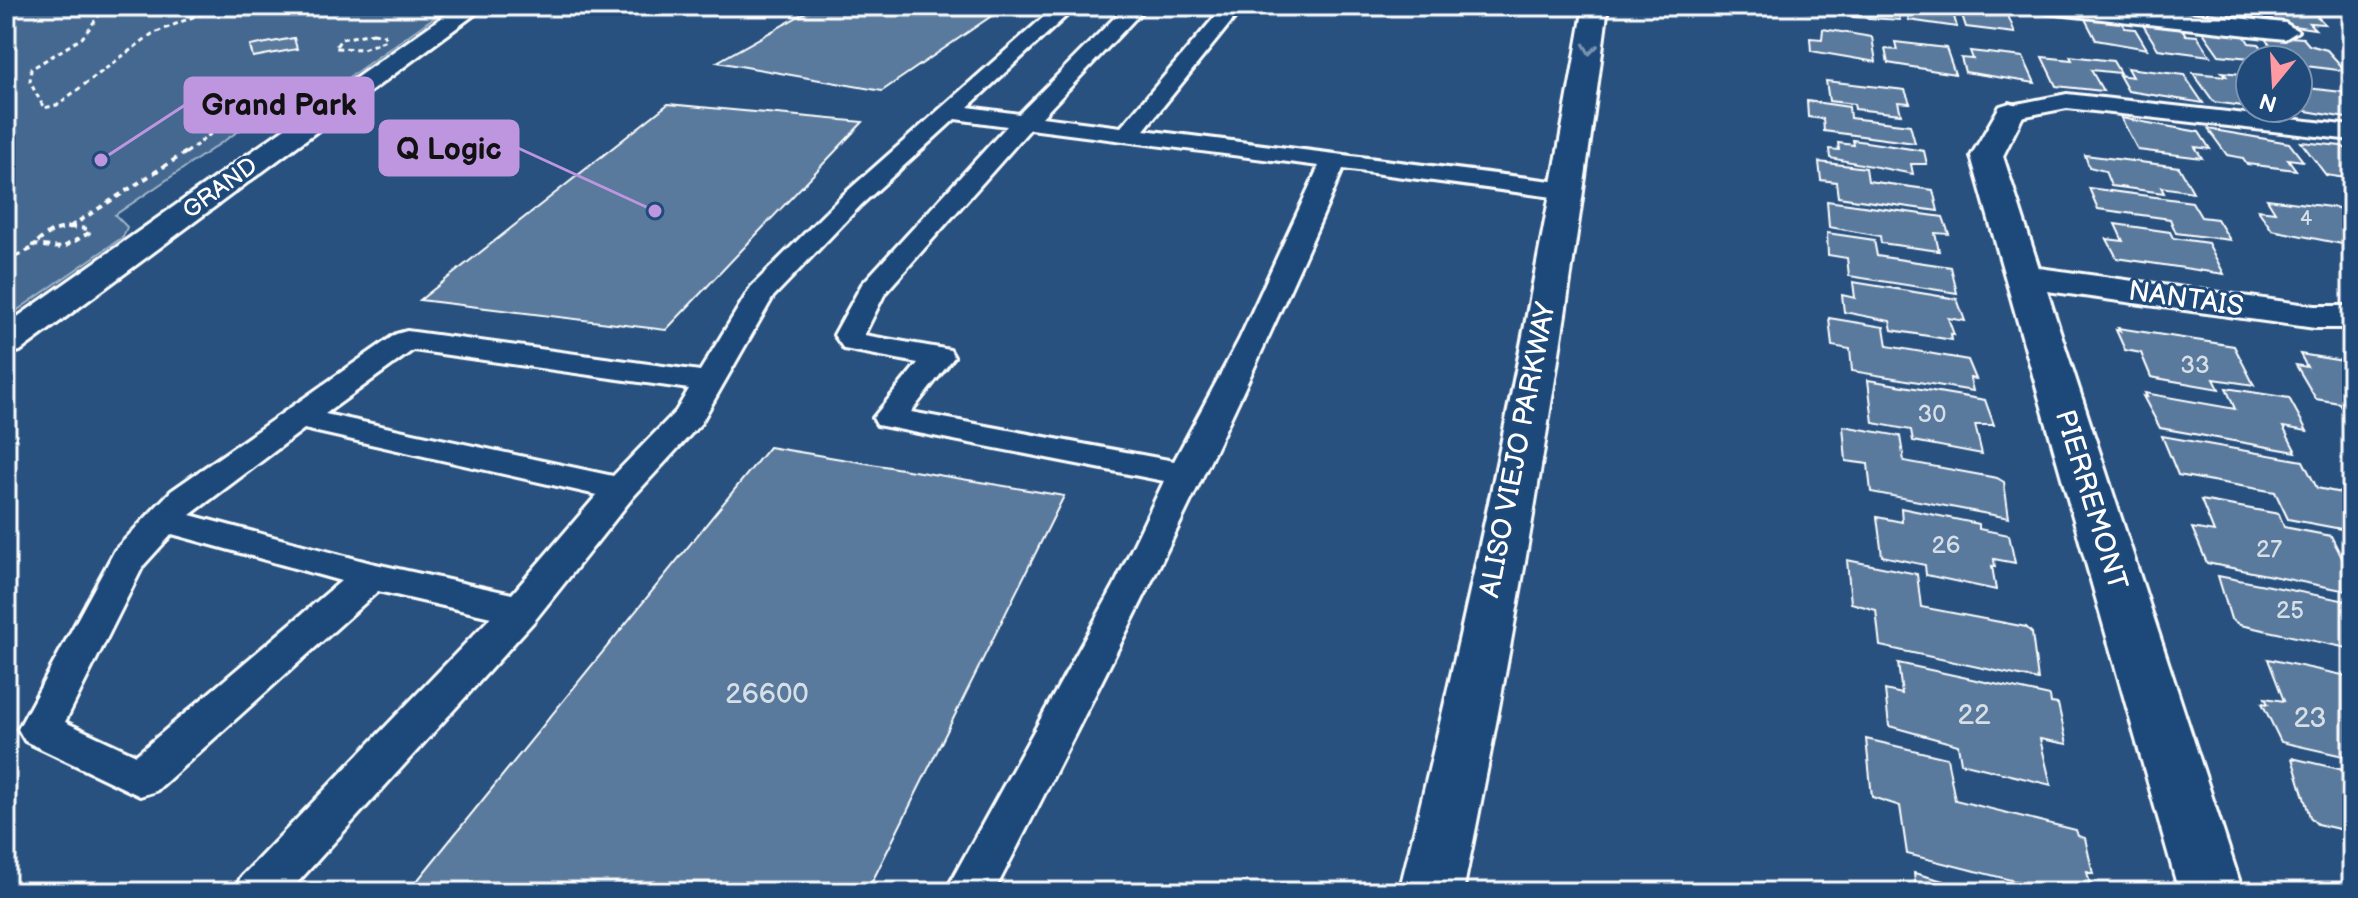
<svg xmlns="http://www.w3.org/2000/svg" width="2358" height="898" font-family="'Balsamiq Sans',sans-serif">
	<rect width="100%" height="100%" fill="#28517f"/>
	<filter id="ink" filterUnits="userSpaceOnUse"><feTurbulence type="fractalNoise" baseFrequency=".0125" numOctaves="2"/><feDisplacementMap in="SourceGraphic" scale="16" xChannelSelector="R" yChannelSelector="G"/><feConvolveMatrix kernelMatrix="1 2 1 2 8 2 1 2 1" color-interpolation-filters="sRGB"/></filter>
	<g filter="url(#ink)">
		<path fill="#446890" stroke="#a2b4c8" stroke-width="2" d="M6,6H450L331,90L277,105L115,215L127,227L123,237L6,318Z"/>
		<path fill="#5a7a9d" stroke="#fff" stroke-width="2" d="M817,6H1006L882,91L717,62Z
			M1794,6H1843L1844,15L1794,10Z
			M1852,6H1897L1900,20L1853,17Z
			M1905,6H1951L1957,27L1909,20Z
			M1967,6L2005,8L2015,33L1966,27L1961,12L1970,13Z
			M2151,6H2187L2193,15L2154,11Z
			M2203,6H2249L2256,14L2244,13L2251,21L2212,17Z
			M2257,6H2307L2325,24L2309,23L2315,29L2272,23Z
			M2083,15L2120,19L2125,28L2135,29L2147,49L2096,40Z
			M2141,22L2180,26L2186,35L2197,36L2210,56L2158,49Z
			M2200,28L2242,32L2249,43L2259,44L2272,60L2219,55Z
			M1823,29L1872,37L1876,62L1811,51L1810,38L1822,39Z
			M2262,35L2303,38L2309,45L2327,50L2346,71L2298,65V60H2282Z
			M294,38L297,49L253,57L250,46Z
			M1895,42L1946,48L1955,74L1888,63L1885,49L1897,50Z
			M1970,51L2023,57L2035,83L1965,72L1961,58L1973,59Z
			M2070,56L2113,61L2120,73L2091,70L2103,91L2056,86L2042,57L2072,60Z
			M2127,68L2184,75L2203,103L2128,91L2119,75L2132,77Z
			M2222,72L2250,75V87L2246,86L2250,92V107L2214,102L2193,73L2226,76Z
			M1826,81L1905,90L1910,103L1898,102L1901,114L1855,109L1854,104L1829,101Z
			M2298,87L2342,92L2352,103V119L2289,108H2298Z
			M1807,101L1849,107L1850,118L1910,125L1915,143L1824,131L1823,119L1808,117Z
			M668,104L863,122L666,330L420,300Z
			M2121,118L2199,132L2210,149L2195,147L2202,158L2138,150Z
			M2208,129L2289,143L2303,161L2288,159L2296,170L2247,164L2243,158L2227,155Z
			M1853,140L1924,151L1927,164H1911L1913,174L1830,158L1829,149L1839,150L1838,143L1854,145Z
			M2301,142L2341,146L2352,152V179L2326,175Z
			M2085,155L2179,167L2193,192L2161,187L2164,193L2111,186L2105,171L2089,167Z
			M1819,162L1866,168L1868,181L1933,190L1938,211L1838,197L1836,182L1821,180Z
			M2089,188L2192,202L2201,217L2217,219L2230,240L2176,233L2170,219L2098,209Z
			M2267,199L2338,208L2352,227V246L2272,230L2258,210L2275,212Z
			M1827,201L1943,217L1949,234L1935,233L1939,251L1881,243L1880,236L1829,227Z
			M2115,224L2170,232L2173,238L2208,243L2224,274L2117,258L2107,239L2123,241Z
			M1827,233L1874,240L1877,256L1951,267L1957,293L1849,276L1847,258L1828,255Z
			M1853,282L1957,299L1965,321L1948,318L1954,335L1951,334L1952,340L1892,330L1890,321L1844,312L1842,295L1855,298Z
			M1829,318L1884,327L1887,346L1968,360L1976,379L1970,378L1973,391L1852,371L1850,349L1832,346Z
			M2118,328L2234,346L2254,385L2214,379L2219,389L2151,377L2141,353L2125,350L2116,330L2120,331Z
			M2300,354L2343,361L2352,370V415L2346,414L2339,403L2316,399L2296,365L2307,367Z
			M1868,380L1985,400L1994,425H1975L1982,454L1913,441L1911,430L1873,423Z
			M2226,388L2289,398L2307,431L2283,427L2296,452L2160,428L2143,396L2147,397L2145,393L2235,409Z
			M1843,426L1900,436L1904,461L1997,478L2004,482L2009,518L1871,492L1868,464L1846,461Z
			M2162,436L2303,461L2317,488L2341,493L2352,513V531L2288,519L2275,492L2178,475Z
			M769,447L1064,496L867,892H408Z
			M2201,500L2279,514L2284,527L2331,536L2352,577V592L2207,563L2192,528L2214,532Z
			M1901,508L1979,524V529L2009,535L2015,563L1994,559L1995,567L1992,566L1996,590L1926,575L1925,565L1882,556L1877,517L1902,522Z
			M1847,560L1917,574L1921,607L2026,627L2032,633L2038,680L1880,646L1876,610L1851,603Z
			M2218,576L2352,602V649L2240,625L2231,619Z
			M2268,659L2352,677V758L2281,742L2262,703L2268,704L2265,698L2284,701Z
			M1898,663L2050,696L2051,703L2058,704L2067,744L2040,739L2051,785L1961,763L1958,745L1889,726L1885,690L1902,694Z
			M1866,739L1947,758L1955,800L2076,830L2078,836L2085,838L2093,874L2087,872L2092,892H2059L1907,854L1900,806L1872,797Z
			M2292,758L2352,772V832L2317,824L2310,817Z
			M1914,873L1984,892H1916Z"/>
		<g fill="none" stroke-linecap="round" stroke-linejoin="round">
			<g stroke="#fff" stroke-width="6">
				<path id="service" d="M1056,6H1077L968,107L1019,114L1126,6H1147L1042,117L1121,127L1224,6H1244L1144,130L1568,183L1581,191L1568,199L1343,169C1237,416 1117,654 994,892H945L1114,586L1164,481L877,425L873,418L918,363L844,349L834,335L862,284L1007,126L955,119L861,205L773,297L701,423L633,497L535,620L289,892H234L241,877L491,617L378,591L156,791L140,796L25,741L18,729L115,550L171,491L396,334L407,331L700,371L751,287L843,195ZM1030,129L1319,166L1239,340L1174,461L911,412L954,357L950,350L939,348L864,335L885,293ZM413,350L689,389L676,411L613,476L325,414ZM304,429L597,495L512,594L371,563L190,515ZM172,534L341,581L136,755L65,722L143,566Z
					M2067,94L2352,126V140L2067,108L2010,119L1999,112L2002,107Z"/>
			</g>
			<g stroke="#fff" stroke-width="6">
				<path id="minor" d="M458,6H486L20,351L6,355V325Z
					M2035,6H2119L2285,23L2298,31L2285,39L2047,13Z
					M2010,103L2020,106L2025,112L2003,156L2039,268L2315,306H2352V328H2315L2047,291L2243,892H2179L1971,156L2000,106Z"/>
			</g>
			<g stroke="#fff" stroke-width="6">
				<path id="secondary" d="M1584,6H1608C1570,302 1523,599 1463,892H1399C1473,600 1532,303 1584,6Z"/>
			</g>
			<path stroke="#fff" stroke-width="3" stroke-dasharray="5 4" stroke-linecap="butt" d="M106,6L82,38L31,69L30,82L44,108L57,105L152,34L219,6
				M373,33L384,35L386,40L363,49L335,48L341,39Z
				M186,153L230,119L263,104"/>
			<path stroke="#fff" stroke-width="4" stroke-dasharray="6 5" stroke-linecap="butt" d="M70,227L188,151
				M70,227L88,229L89,233L62,248L33,245L52,231Z
				M6,261L35,247"/>
			<use href="#service" fill="#1f4a7a" fill-rule="evenodd"/>
			<use href="#minor" fill="#1f4a7a" fill-rule="evenodd"/>
			<use href="#secondary" fill="#1f4a7a" fill-rule="evenodd"/>
		</g>
		<defs><path id="oneway-chevron" d="M-2-3.5L2.5 0L-2 3.5" fill="none" stroke-width="1.6" stroke-linecap="round" stroke-linejoin="round" transform="scale(2)"/></defs>
		<use stroke="#7992af" href="#oneway-chevron" transform="translate(1590 49) rotate(97)"/>
	</g>
	<g text-anchor="middle" dominant-baseline="central" stroke-width="6" stroke-linejoin="round" paint-order="stroke">
		<g font-size="20" fill="#d6dee6">
			<text x="2306" y="219">4</text>
		</g>
		<g font-size="24" fill="#fff" stroke="#1f4a7a">
			<text transform="translate(220 188) rotate(-36)">GRAND</text>
		</g>
		<g font-size="24" fill="#d6dee6">
			<text x="2195" y="365">33</text>
			<text x="1932" y="414">30</text>
			<text x="1946" y="545">26</text>
			<text x="2269" y="549">27</text>
			<text x="2290" y="610">25</text>
		</g>
		<g font-size="28" fill="#fff" stroke="#1f4a7a">
			<text transform="translate(2186 299) rotate(8)">NANTAIS</text>
			<text transform="translate(1518 450) rotate(-79)">ALISO VIEJO PARKWAY</text>
			<text transform="translate(2091 500) rotate(73)">PIERREMONT</text>
		</g>
		<g font-size="28" fill="#d6dee6">
			<text x="767" y="694">26600</text>
			<text x="1974" y="715">22</text>
			<text x="2310" y="718">23</text>
		</g>
	</g>
	<path fill="none" stroke="#bd96df" stroke-width="3" d="M101 160L185 105M655 211L518 148"/>
	<g fill="#bd96df" stroke="#1f4a7a" stroke-width="3">
		<circle cx="101" cy="160" r="8"/>
		<circle cx="655" cy="211" r="8"/>
	</g>
	<g fill="#bd96df" stroke="#bd96df" stroke-width="3">
		<rect x="185" y="78" width="188" height="54" rx="8"/>
		<rect x="380" y="121" width="138" height="54" rx="8"/>
	</g>
	<g font-size="30" text-anchor="middle" font-weight="bold" fill="#111">
		<text x="279" y="115">Grand Park</text>
		<text x="449" y="159">Q Logic</text>
	</g>
	<rect width="2358" height="898" fill="none" stroke="#1f4a7a" stroke-width="32"/>
	<rect x="16" y="16" width="2326" height="866" fill="none" stroke="#fff" stroke-width="3" filter="url(#ink)"/>
	<g transform="translate(2274 84) rotate(198)"><circle r="38" fill="#1f4a7a" stroke="#7992af" stroke-width="2"/>
	<path d="M0-6L14 30L0 20L-14 30Z" fill="#ff9aa2"/>
	<text y="-12" font-size="22" font-weight="bold" text-anchor="middle" fill="#ffffff">N</text>
	</g>
</svg>
